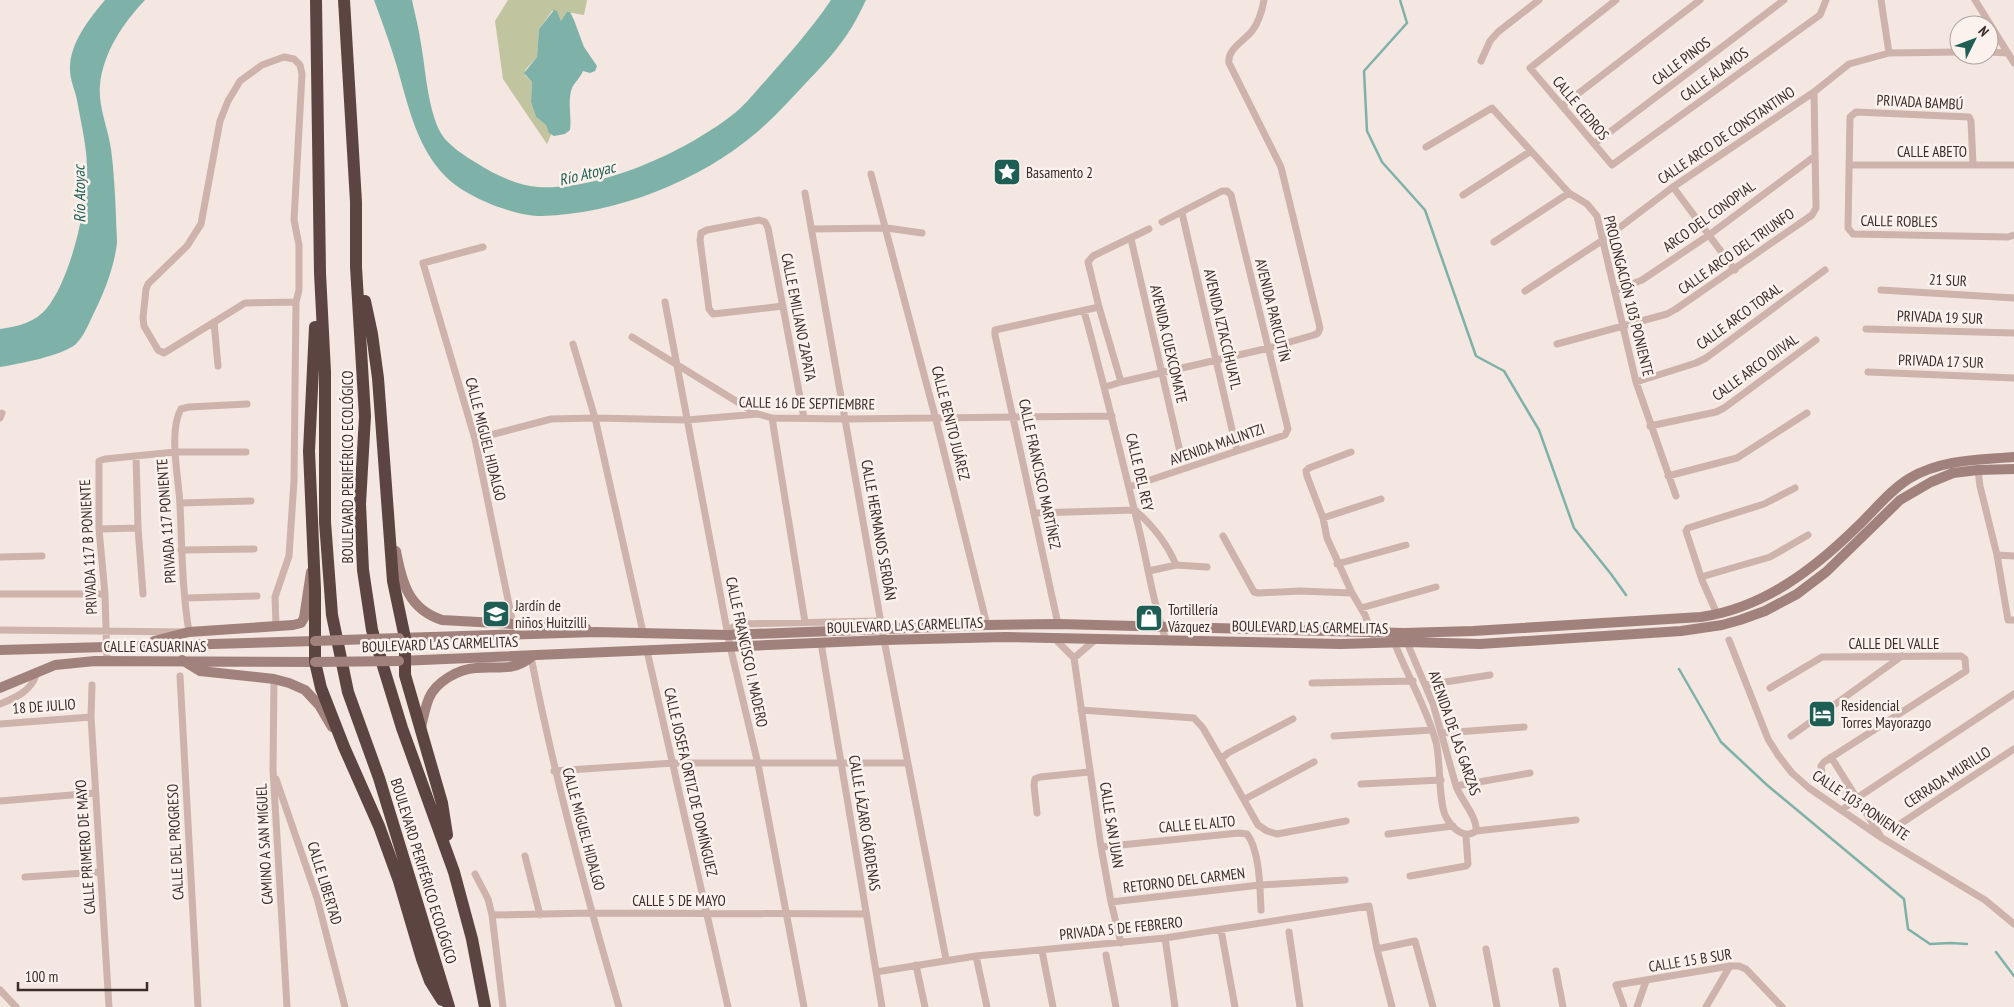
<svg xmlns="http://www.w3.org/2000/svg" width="2014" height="1007" font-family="'PT Sans Narrow',sans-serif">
	<rect width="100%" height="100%" fill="#f4e6e0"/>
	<path fill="#c0c49f" d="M508,0H587L584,15L567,12L563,21H561L557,11H552L539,29L537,57L525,70V75L532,82L531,102L536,117L546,125L551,135L547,144L503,79L495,21Z"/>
	<path fill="#7eb2a9" d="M105,0H145C123,23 103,53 100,85C98,106 108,128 111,149C114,171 115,194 116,217C116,225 117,235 117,243C114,268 104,293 93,315C88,325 84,336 76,344C62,356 18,364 0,367V329C17,327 36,322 47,308C73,275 91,193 86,152C84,135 80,117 77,100C75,90 70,80 70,70C69,44 89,19 105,0Z
		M374,0H412C415,15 419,29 421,44C426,71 428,118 445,139C453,148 465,156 475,162C493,174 516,185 538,187C600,191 688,151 736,112C747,103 757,90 767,79C789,54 812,28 831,0H866C860,12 854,25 846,36C834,54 819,69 804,85C789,101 774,118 756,133C700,181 616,214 542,216C513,216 466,197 446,177C414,145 407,98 394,57C388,38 381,19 374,0Z
		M554,10L557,11L561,21L567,12H570L574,20L584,47L597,66L595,71L590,73L583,71C580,78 575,82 572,88C567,102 572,116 570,130L565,134L554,136L549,133L546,125L536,117L531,102L532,82L524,73L537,57L539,29Z"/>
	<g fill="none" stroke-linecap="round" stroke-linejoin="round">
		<path stroke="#7eb2a9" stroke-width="2.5" d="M1400,0L1407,23L1364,71L1367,131L1382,162L1425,210L1476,356L1504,371L1539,430L1574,528L1611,574L1626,595
			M1679,669L1721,742L1767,785L1904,899L1908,929L1930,944L1951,943L1967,944
			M1996,952L2014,976"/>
		<path stroke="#cdb3ab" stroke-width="7" d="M1616,0L1530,68L1612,165L1820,15L1826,0
			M1881,0L1889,53
			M1975,0L2014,63
			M1989,52L2008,53
			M1481,61L1490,41L1498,32L1539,0
			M1562,106L1700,0
			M1594,144L1784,0
			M1426,147L1492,108L1569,193L1587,204L1597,216L1636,382L1676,496
			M1973,164L1971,121L1969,117L1856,112L1850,117L1848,228L1853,234L2008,237L2014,235
			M1850,165H2014
			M871,174L935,416L987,625
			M1673,187L1735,270
			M805,193L884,640L946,959
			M1463,195L1531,151
			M1182,213L1237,451
			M812,229L887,228L922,233
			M1131,239L1181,456
			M1494,242L1569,193
			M483,247L423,263L475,439L513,624
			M1881,290L2014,298
			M1525,291L1603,240L1673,187L1814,92L1849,64L1889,53L1959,52
			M1615,291L1642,280L1709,235L1815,156
			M665,302L730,646L758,764L804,1007
			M783,306L713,314L709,309L700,240L701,233L707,230L759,220L765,222L768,228L804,418
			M1084,311C1104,383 1121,456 1139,529C1148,566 1153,604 1166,640
			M214,322L218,366
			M1866,329L2014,333
			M632,337L757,414
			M573,344L595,418L643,632
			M1557,344L1667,314L1676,309L1812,215L1816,208L1814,92
			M1868,372L2014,378
			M1121,382L1099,307L1088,262L1093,256L1149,229
			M1636,382L1696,363L1706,358L1825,270
			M1105,387L1121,382L1269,348L1314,335L1318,333L1320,328L1281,167L1229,63C1227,49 1244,41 1252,31C1259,22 1262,11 1264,0
			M0,418L2,413
			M772,418L805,622
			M1650,426L1716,412L1724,408L1816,340
			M475,439L551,419L595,418L687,420L758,414L772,418L845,419L1112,416
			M1351,452L1309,468L1306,471L1307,476L1323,518L1327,538L1352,593L1365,615L1373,636
			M136,456L138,528L143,594
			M1978,470L1980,486L1997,555L2008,620H2014
			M1668,476L1737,458L1807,413
			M1129,487L1285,435L1288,429L1231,195L1227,191H1222L1162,222
			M180,503L251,501
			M1035,513L1135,510C1153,526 1167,543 1176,565
			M1323,518L1381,499
			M99,529L138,528
			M1223,536L1254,592L1258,593L1300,591L1352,593
			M181,550L254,549
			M1997,555L2014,556
			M0,557L42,556
			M1337,564L1406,545
			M1149,571L1176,565L1207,567
			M1701,577L1770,557L1808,535
			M0,594H105
			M185,598L257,596
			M1361,608L1436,587
			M1717,614L1702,580L1686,531L1688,528L1764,504L1795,488
			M1058,624L995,335V330L1099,307
			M276,626L275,597L289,556L294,481L296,302L299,290V245L294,220L302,74L300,65L294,59L284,57L262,65L240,81L228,101L220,121L201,224L187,246L148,284L146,289L143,318L144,326L158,350L164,353L245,303L296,302
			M0,630L189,632C182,590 182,547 180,505C179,479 168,432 181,409L189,407L247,404
			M728,635L733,627L741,624L876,621L881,627
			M1054,638L1074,658L1095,640
			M1393,639C1406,674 1426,705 1436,742C1441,762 1438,802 1446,817C1452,828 1464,840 1476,831C1478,818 1461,800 1456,786L1433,704L1406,640
			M1729,640L1768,739L1778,755L1792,773L1809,788L1882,838L1985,900L2014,924
			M821,643L882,1007
			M647,651L728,1007
			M531,657C554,775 585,891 619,1007
			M1074,658L1101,847L1111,902L1121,943
			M107,661L105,594L99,529V461L105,459L175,452H246
			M180,676L198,1007
			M274,679L273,769L287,1007
			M1312,683L1413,681
			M92,685L91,717L109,1007
			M1426,685L1490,675
			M1770,688L1822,657L1961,656L1965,659L1966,671L1824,762L1821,766L1822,775L1857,798
			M0,704C15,698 31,691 36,675
			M1081,710L1194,718L1203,728L1221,759
			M1293,719L1228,753L1221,759L1258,825L1267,831L1277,834L1346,821
			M0,724L91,717
			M1443,733L1524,727
			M1334,736L1432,730
			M1791,736L1902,656
			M1831,757L1880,835
			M554,771L674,763H908
			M276,779L317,898L345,1007
			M1361,784L1441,780
			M1456,786L1530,773
			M1245,799L1314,762
			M0,801L95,793
			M1842,810L1857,798L2014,694
			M1037,813L1034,785L1035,779L1040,777L1089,772
			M1894,828L2014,749
			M1476,831L1576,820
			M1388,834L1453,826
			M1101,847L1239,833L1247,834C1260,851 1260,889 1261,910
			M525,856L540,915
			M475,874L488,899L492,915L503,1007
			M1410,876L1466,866L1468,864L1466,836
			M25,877L100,872
			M1111,902L1260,885L1345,880
			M492,915L592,913L866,914
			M1221,930L1235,1007
			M1289,932L1300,1007
			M1165,938L1175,1007
			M1377,949L1415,941L1433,1007
			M1486,949L1497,1007
			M1042,951L1053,1007
			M1106,955L1116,1007
			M976,956L987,1007
			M916,965L925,1007
			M1556,971L1563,1007
			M876,972L976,956L1165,938L1369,906L1377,949L1392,1007
			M0,990L16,1007
			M1624,1007L1616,985L1730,966H1739L1746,969L1782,1007
			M1637,1007L1646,981
			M1706,1007L1730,966"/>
		<path stroke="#a1817c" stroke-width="10" d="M396,551C402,584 409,609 442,620L586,628
			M399,638L595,632L728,635L987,625L1058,624L1404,633L1473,631L1701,617C1763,608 1813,570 1857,527C1874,511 1890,490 1910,478C1943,459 1978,460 2014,457
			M154,641L189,632L293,625L301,623L304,618L311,572
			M0,650L315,641
			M182,660L200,671L274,679L289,683L305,690L319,705L332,727
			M399,661L884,640L1005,637L1341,644L1407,642L1480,644L1681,631L1722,625L1740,620L1765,611L1797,594L1826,572L1900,500L1931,482L1953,473L1978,470L2014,469
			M0,688L55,665L95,661L315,662
			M421,728C423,718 425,708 429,698C436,682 458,669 476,668C496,666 514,672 531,657"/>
		<path stroke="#5c4441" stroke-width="12" d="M316,0L320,273L325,372V522L332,615L348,692L379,778L449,1007
			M344,0L356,202V267L365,416L360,504L363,570L372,630L402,728L454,872L472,939L485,1007
			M365,301L372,334L378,378L393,581L405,638V675L442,803L447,835
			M315,327L309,451L315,589V662L321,688L344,747L379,826L399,881L422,959L430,981L442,1000"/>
		<path stroke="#a1817c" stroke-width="10" d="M315,641L399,638
			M315,662L399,661"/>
	</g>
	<defs>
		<g id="sight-square" transform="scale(1.4375)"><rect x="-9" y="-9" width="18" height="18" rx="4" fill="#1e5e54" stroke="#fbf2ed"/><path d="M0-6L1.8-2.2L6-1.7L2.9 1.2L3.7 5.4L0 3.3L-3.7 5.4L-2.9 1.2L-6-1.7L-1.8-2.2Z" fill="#fff"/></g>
		<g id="school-square" transform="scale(1.4375)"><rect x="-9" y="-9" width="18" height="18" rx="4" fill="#1e5e54" stroke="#fbf2ed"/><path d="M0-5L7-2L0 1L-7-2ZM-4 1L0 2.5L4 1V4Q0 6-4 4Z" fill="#fff"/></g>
		<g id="shop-square" transform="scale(1.4375)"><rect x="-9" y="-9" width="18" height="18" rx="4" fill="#1e5e54" stroke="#fbf2ed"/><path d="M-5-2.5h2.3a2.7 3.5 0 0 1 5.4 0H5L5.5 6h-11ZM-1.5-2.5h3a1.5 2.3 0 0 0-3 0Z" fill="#fff"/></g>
		<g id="hotel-square" transform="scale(1.4375)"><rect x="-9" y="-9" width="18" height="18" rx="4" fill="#1e5e54" stroke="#fbf2ed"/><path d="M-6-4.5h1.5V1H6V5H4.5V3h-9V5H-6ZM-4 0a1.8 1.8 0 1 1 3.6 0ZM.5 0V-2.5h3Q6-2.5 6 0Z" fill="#fff"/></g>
	</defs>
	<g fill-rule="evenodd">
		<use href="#sight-square" x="1007" y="172"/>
		<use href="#school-square" x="496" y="614"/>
		<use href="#shop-square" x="1149" y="618"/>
		<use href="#hotel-square" x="1822" y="714"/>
	</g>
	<g text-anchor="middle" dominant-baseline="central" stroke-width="5" stroke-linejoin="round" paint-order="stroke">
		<g font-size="15" fill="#3b2c2a" stroke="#fbf2ed">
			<text transform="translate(1681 61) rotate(-37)">CALLE PINOS</text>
			<text transform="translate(1714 74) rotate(-36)">CALLE ÁLAMOS</text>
			<text transform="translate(1920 102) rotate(3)">PRIVADA BAMBÚ</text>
			<text transform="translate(1581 108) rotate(50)">CALLE CEDROS</text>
			<text transform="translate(1726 135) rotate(-34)">CALLE ARCO DE CONSTANTINO</text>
			<text x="1932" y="151">CALLE ABETO</text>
			<text transform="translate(1709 216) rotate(-36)">ARCO DEL CONOPIAL</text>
			<text transform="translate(1899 221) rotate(1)">CALLE ROBLES</text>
			<text transform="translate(1736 251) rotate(-35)">CALLE ARCO DEL TRIUNFO</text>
			<text transform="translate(1948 280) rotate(3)">21 SUR</text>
			<text transform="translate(1629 296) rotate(76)">PROLONGACIÓN 103 PONIENTE</text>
			<text transform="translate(1273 310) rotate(76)">AVENIDA PARICUTÍN</text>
			<text transform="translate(1739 316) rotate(-36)">CALLE ARCO TORAL</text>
			<text transform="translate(799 317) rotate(79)">CALLE EMILIANO ZAPATA</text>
			<text transform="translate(1940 317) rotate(2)">PRIVADA 19 SUR</text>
			<text transform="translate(1223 329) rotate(77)">AVENIDA IZTACCÍHUATL</text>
			<text transform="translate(1169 344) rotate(77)">AVENIDA CUEXCOMATE</text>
			<text transform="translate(1941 361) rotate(2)">PRIVADA 17 SUR</text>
			<text transform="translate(1755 367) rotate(-36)">CALLE ARCO OJIVAL</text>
			<text transform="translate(807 403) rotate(1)">CALLE 16 DE SEPTIEMBRE</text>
			<text transform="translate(951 423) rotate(76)">CALLE BENITO JUÁREZ</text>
			<text transform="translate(486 439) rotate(76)">CALLE MIGUEL HIDALGO</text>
			<text transform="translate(1217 444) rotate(-19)">AVENIDA MALINTZI</text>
			<text transform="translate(347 467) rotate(-90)">BOULEVARD PERIFÉRICO ECOLÓGICO</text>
			<text transform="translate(1140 472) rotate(77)">CALLE DEL REY</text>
			<text transform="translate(1040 474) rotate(78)">CALLE FRANCISCO MARTÍNEZ</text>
			<text transform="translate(166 521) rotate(-94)">PRIVADA 117 PONIENTE</text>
			<text transform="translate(879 530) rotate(80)">CALLE HERMANOS SERDÁN</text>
			<text transform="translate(88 547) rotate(-93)">PRIVADA 117 B PONIENTE</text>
			<text transform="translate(905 625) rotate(-2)">BOULEVARD LAS CARMELITAS</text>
			<text transform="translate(1310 627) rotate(1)">BOULEVARD LAS CARMELITAS</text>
			<text x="1894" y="643">CALLE DEL VALLE</text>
			<text transform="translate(440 644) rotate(-2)">BOULEVARD LAS CARMELITAS</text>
			<text x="155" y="646">CALLE CASUARINAS</text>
			<text transform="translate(747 652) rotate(78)">CALLE FRANCISCO I. MADERO</text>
			<text transform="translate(44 706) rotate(-4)">18 DE JULIO</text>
			<text transform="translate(1455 733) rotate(71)">AVENIDA DE LAS GARZAS</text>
			<text transform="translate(1947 777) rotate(-33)">CERRADA MURILLO</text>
			<text transform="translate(691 782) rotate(77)">CALLE JOSEFA ORTIZ DE DOMÍNGUEZ</text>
			<text transform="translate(1861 805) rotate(34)">CALLE 103 PONIENTE</text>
			<text transform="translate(865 823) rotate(81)">CALLE LÁZARO CÁRDENAS</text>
			<text transform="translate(1197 824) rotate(-5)">CALLE EL ALTO</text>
			<text transform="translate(1112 825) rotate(81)">CALLE SAN JUAN</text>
			<text transform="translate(584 829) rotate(75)">CALLE MIGUEL HIDALGO</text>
			<text transform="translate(175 842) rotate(-93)">CALLE DEL PROGRESO</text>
			<text transform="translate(264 844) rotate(-93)">CAMINO A SAN MIGUEL</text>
			<text transform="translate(85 847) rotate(-94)">CALLE PRIMERO DE MAYO</text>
			<text transform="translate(424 871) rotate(73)">BOULEVARD PERIFÉRICO ECOLÓGICO</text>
			<text transform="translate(1184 880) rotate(-7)">RETORNO DEL CARMEN</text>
			<text transform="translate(325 883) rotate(73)">CALLE LIBERTAD</text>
			<text x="679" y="900">CALLE 5 DE MAYO</text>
			<text transform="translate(1121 928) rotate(-6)">PRIVADA 5 DE FEBRERO</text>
			<text transform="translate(1690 960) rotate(-9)">CALLE 15 B SUR</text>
		</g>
		<g font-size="15" fill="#3b2c2a" stroke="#fbf2ed" text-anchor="start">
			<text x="1026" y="172">Basamento 2</text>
			<text x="515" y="605">Jardín de<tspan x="515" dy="17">niños Huitzilli</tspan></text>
			<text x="1168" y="609">Tortillería<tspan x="1168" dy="17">Vázquez</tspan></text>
			<text x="1841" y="705">Residencial<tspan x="1841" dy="17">Torres Mayorazgo</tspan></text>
		</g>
		<g font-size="16" font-style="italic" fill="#1e5e54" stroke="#fbf2ed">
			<text transform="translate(587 173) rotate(-14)">Río Atoyac</text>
			<text transform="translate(79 194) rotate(-91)">Río Atoyac</text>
		</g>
	</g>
	<g transform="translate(1974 40) rotate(48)"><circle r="24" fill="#fbf2ed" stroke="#aea39f"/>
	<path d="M0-4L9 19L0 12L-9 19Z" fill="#1e5e54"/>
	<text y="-8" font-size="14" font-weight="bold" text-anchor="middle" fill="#3b2c2a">N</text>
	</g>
	<path d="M18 982v8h129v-8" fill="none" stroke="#3b2c2a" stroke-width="2.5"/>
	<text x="25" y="982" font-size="15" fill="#3b2c2a" stroke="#fbf2ed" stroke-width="4" paint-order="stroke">100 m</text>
</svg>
